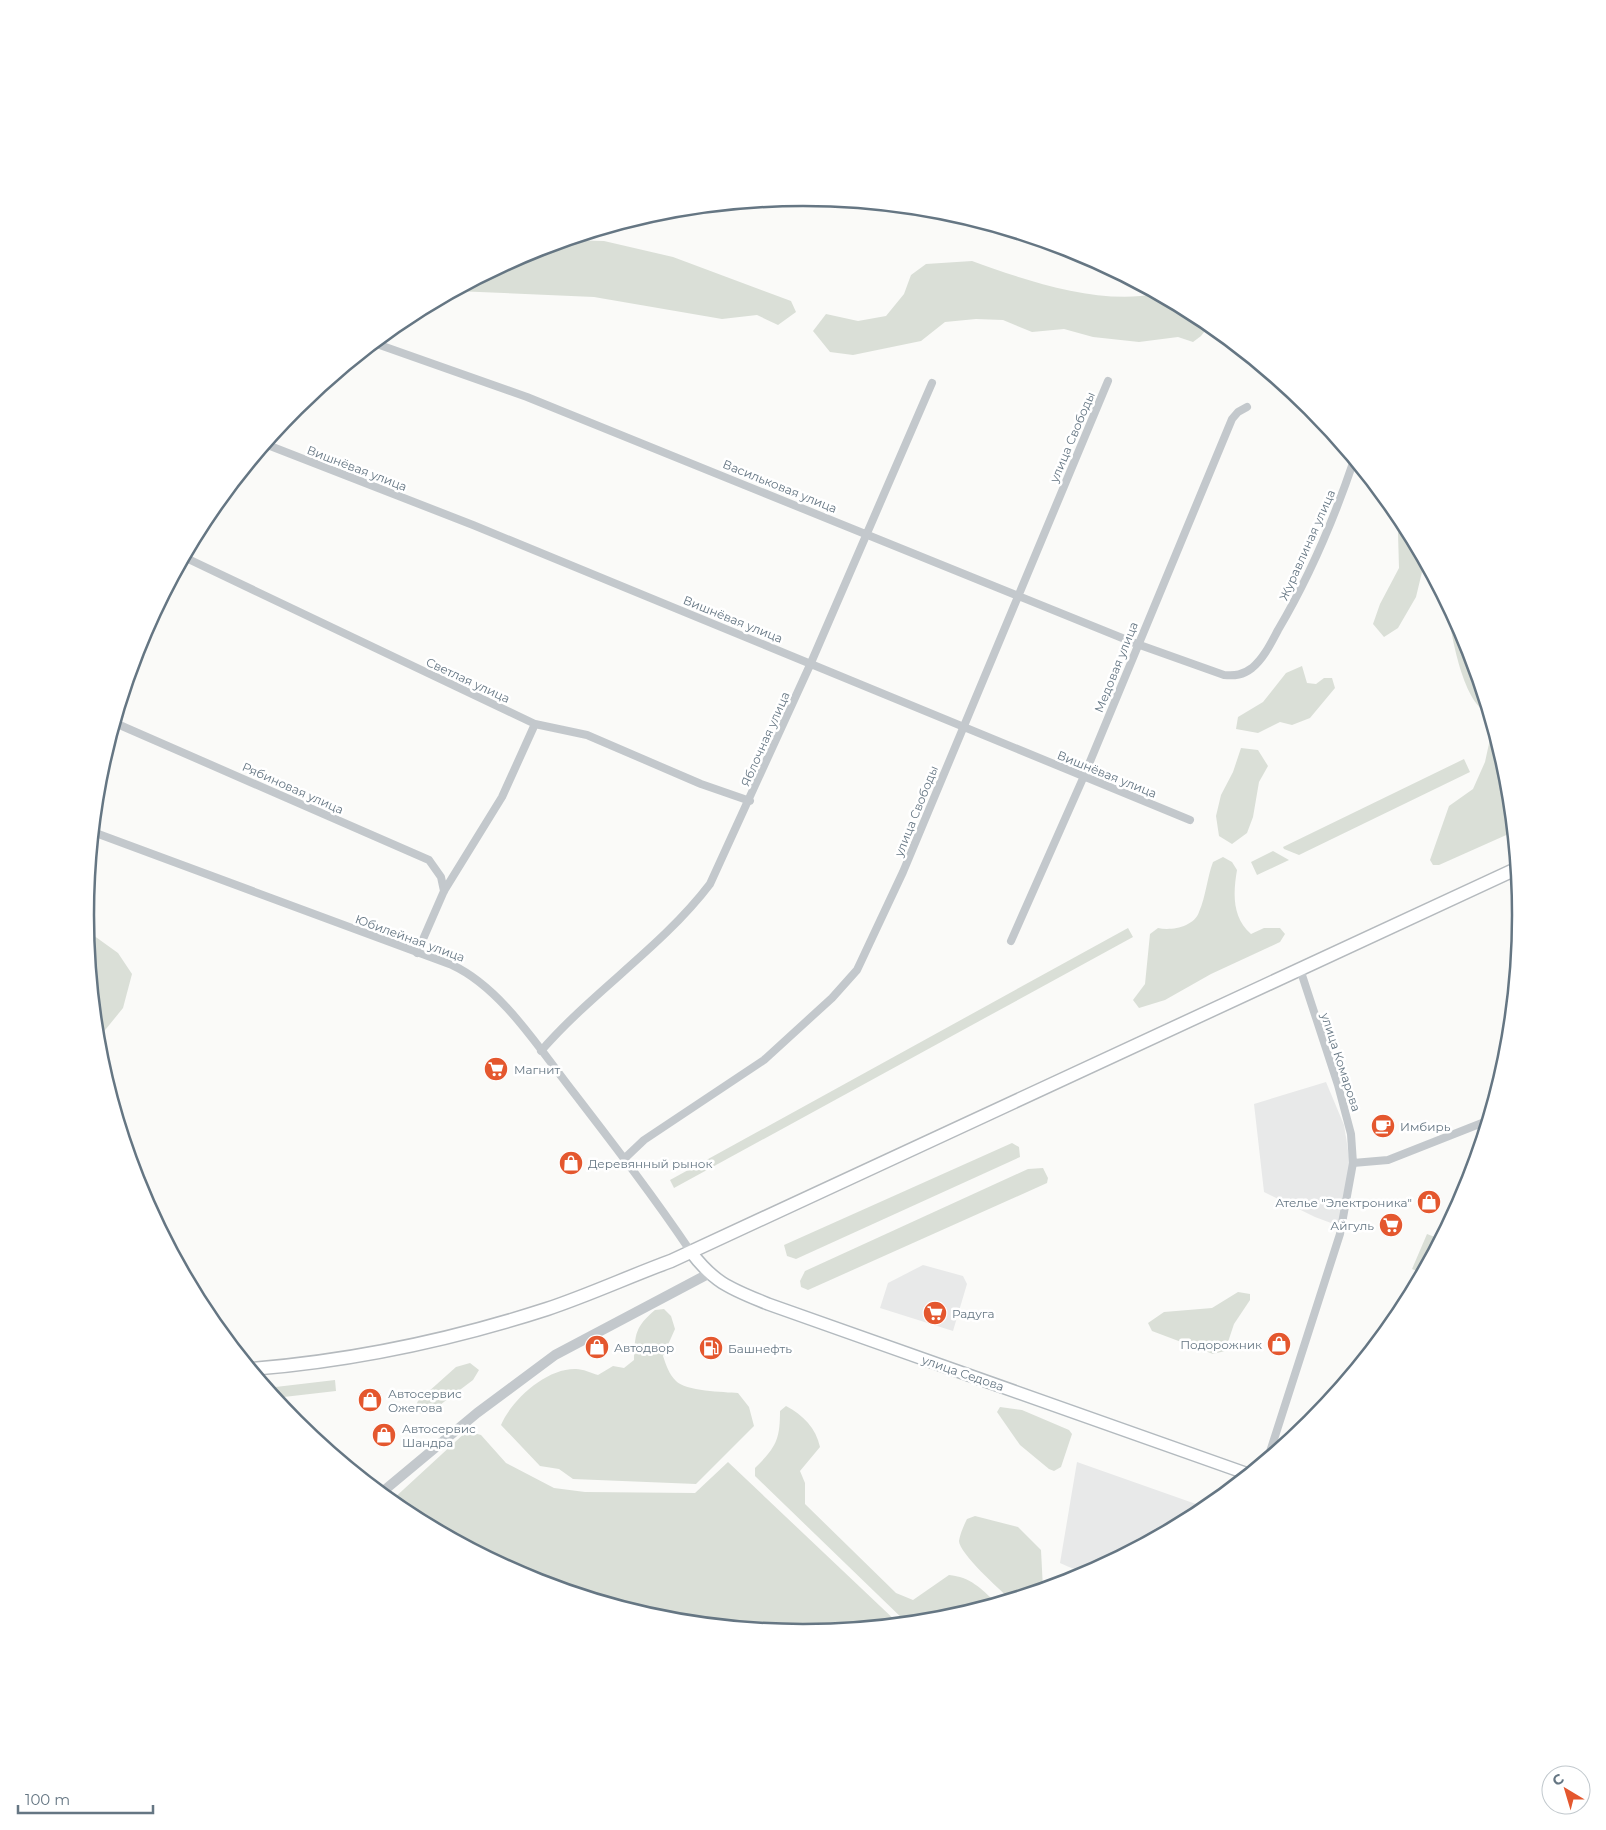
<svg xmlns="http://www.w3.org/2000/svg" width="1606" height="1830" font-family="Montserrat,sans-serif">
	<rect width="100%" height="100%" fill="#fafaf8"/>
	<path fill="#e8e9e9" d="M1326,1082L1344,1125L1351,1169L1339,1226L1315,1217L1264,1192L1254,1104Z
		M923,1265L963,1276L967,1284L953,1331L880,1308L888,1283Z
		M1077,1462L1196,1504L1207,1508L1087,1573L1069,1567L1060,1563Z"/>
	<path fill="#dadfd7" d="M566,240L604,241L673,257L791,301L796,312L778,325L757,315L722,319L594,297L455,291L528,252Z
		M972,261C1027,281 1098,305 1156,294L1210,324L1201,336L1193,342L1178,337L1139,342L1093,337L1064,329L1032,332L1003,320L976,319L945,322L921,341L853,355L830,352L813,331L826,314L858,321L886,316L904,294L911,275L926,264Z
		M1402,520L1418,550L1422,572L1416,597L1398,628L1384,637L1373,624L1380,604L1399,568L1398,533Z
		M1446,602L1466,640L1489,714C1461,702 1451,629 1446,602Z
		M1302,666L1307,683L1316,684L1324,678H1332L1335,688L1310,718L1292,725L1280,722L1258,733L1236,729L1238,717L1263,702L1286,673Z
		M1495,736L1507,775L1513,832L1439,865H1433L1430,860L1449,806L1473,789L1485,762L1490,739Z
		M1241,748L1258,750L1268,766L1259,782L1253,817L1247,833L1232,844L1219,836L1216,816L1221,795L1233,772Z
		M1464,759L1470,772L1299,855L1284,849L1283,847Z
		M1273,851L1289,860L1257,875L1251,862Z
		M1223,857L1232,862L1237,870C1233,894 1232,917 1251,934L1264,928H1280L1285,934L1280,942L1211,974L1165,1000L1139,1008L1133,1000L1145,984L1150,934L1158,928C1171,931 1194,927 1199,912C1206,896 1207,878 1213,862Z
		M1128,928L1133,937L674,1188L670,1180Z
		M86,930L118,953L132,974L123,1008L97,1040Z
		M1012,1143L1019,1147L1020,1157L796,1259L787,1256L784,1245Z
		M1043,1168L1048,1178L1047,1183L808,1290L801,1287L800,1281L805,1271L1028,1169Z
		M1427,1234L1440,1239L1422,1273L1412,1269Z
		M1238,1292L1250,1294V1300L1234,1324L1225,1351L1213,1354L1152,1331L1148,1323L1164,1312L1212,1308Z
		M664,1309L671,1316L675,1329L663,1356C666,1365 669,1374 676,1381C685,1391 724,1392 738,1393L749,1407L754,1426L696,1484L573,1479L559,1469L540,1466L501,1425C512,1399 547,1368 576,1369C583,1369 591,1373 598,1375L613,1366L624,1368L634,1360C635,1334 635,1327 655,1310Z
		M470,1363L479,1370L473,1380L428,1414L418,1413L415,1407L418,1401L456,1367Z
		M335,1380L336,1391L275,1398L267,1388Z
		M786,1406C803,1415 816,1428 820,1447L800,1471L805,1483V1504L896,1593L913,1600L949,1575C970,1577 981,1588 996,1603L943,1619L907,1623L755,1476V1468C776,1447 780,1440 780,1411Z
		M1000,1407L1022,1410L1069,1430L1072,1434L1061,1467L1054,1471L1049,1469L1020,1445L997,1412Z
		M467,1431L481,1435L506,1463L554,1488L585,1492L695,1493L728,1462L899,1624L803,1633L663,1619L528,1578L404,1512L391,1501Z
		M975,1516L1018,1527L1041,1550L1043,1589L1010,1599C1000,1590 959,1553 959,1541C960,1534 964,1525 967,1519Z"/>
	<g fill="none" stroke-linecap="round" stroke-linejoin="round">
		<g stroke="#b3babf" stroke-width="14">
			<path id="secondary" d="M691,1252C715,1284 732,1289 768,1304L1248,1474"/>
		</g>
		<g stroke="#b5babe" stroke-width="15">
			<path id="primary" d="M251,1369C351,1361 451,1340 547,1309C589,1295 630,1276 671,1261L1516,869"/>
		</g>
		<path stroke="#c3c8cc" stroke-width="8" d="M374,343L527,397L1137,644L1224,675C1235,676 1243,675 1252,668C1264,658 1271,643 1278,630C1310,576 1334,519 1354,460
			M265,444L473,525L1190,820
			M184,557L535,724L587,735L701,784L750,801
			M115,723L429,860L441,877L444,891
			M93,832L452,965C502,988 540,1050 574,1093C614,1145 654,1197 691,1252
			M1011,941L1084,776L1232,419L1238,412L1247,407
			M417,953L444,891L502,797L535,724
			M541,1051C593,991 662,947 710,884L810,665L932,383
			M624,1159L644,1140L764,1060L832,998L857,970L903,872L1108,381
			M1353,1163L1388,1160L1487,1121
			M1268,1458L1340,1234L1353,1163L1351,1134L1338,1085L1300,969"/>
		<path stroke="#c3c8cc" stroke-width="10" d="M381,1493L477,1413L555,1355L708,1274"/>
		<use href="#secondary" stroke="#fff" stroke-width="11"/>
		<use href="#primary" stroke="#fff" stroke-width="12"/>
	</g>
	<defs>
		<g id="supermarket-disc" transform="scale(1.25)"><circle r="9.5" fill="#e4572e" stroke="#fff"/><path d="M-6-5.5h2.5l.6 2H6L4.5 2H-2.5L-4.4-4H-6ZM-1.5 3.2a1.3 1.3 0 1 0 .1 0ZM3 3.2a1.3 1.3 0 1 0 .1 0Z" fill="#fff"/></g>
		<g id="cafe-disc" transform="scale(1.25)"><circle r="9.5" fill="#e4572e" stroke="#fff"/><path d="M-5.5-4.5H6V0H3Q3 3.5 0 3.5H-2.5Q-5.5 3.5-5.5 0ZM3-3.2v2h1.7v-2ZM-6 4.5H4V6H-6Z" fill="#fff"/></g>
		<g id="shop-disc" transform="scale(1.25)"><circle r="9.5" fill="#e4572e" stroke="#fff"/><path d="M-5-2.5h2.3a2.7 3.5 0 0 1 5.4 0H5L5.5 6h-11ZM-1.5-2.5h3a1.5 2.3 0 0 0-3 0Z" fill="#fff"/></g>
		<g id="fuel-disc" transform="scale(1.25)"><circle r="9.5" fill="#e4572e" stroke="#fff"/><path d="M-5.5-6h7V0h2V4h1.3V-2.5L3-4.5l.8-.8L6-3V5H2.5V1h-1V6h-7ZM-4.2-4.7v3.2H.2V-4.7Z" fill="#fff"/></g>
	</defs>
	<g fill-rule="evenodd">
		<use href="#supermarket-disc" x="496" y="1069"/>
		<use href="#cafe-disc" x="1383" y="1126"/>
		<use href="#shop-disc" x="571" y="1163"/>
		<use href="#shop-disc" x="1429" y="1202"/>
		<use href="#supermarket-disc" x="1391" y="1225"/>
		<use href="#supermarket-disc" x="935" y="1313"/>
		<use href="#shop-disc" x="1279" y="1344"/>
		<use href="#shop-disc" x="597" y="1347"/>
		<use href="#fuel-disc" x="711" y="1348"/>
		<use href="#shop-disc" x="370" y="1400"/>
		<use href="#shop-disc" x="384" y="1435"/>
	</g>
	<g text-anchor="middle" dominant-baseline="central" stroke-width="5" stroke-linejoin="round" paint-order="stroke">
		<g font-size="12" fill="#657683" stroke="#fff">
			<text transform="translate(1072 437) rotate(-67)">улица Свободы</text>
			<text transform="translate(357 468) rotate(21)">Вишнёвая улица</text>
			<text transform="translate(780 486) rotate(22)">Васильковая улица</text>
			<text transform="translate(1307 545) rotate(-66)">Журавлиная улица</text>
			<text transform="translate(733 619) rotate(22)">Вишнёвая улица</text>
			<text transform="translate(1116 667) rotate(-68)">Медовая улица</text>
			<text transform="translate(468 680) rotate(25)">Светлая улица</text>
			<text transform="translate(765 739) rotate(-66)">Яблочная улица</text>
			<text transform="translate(1107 774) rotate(22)">Вишнёвая улица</text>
			<text transform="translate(293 788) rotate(24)">Рябиновая улица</text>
			<text transform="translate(916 811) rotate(-68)">улица Свободы</text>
			<text transform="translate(410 938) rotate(20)">Юбилейная улица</text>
			<text transform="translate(1341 1062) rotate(72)">улица Комарова</text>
			<text transform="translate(963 1373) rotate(19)">улица Седова</text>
		</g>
		<g font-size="12" fill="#657683" stroke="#fff" text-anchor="start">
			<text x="514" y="1069">Магнит</text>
			<text x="1400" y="1126">Имбирь</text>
			<text x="588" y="1163">Деревянный рынок</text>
			<text x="1412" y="1202" text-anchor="end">Ателье "Электроника"</text>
			<text x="1374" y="1225" text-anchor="end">Айгуль</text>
			<text x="952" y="1313">Радуга</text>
			<text x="1262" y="1344" text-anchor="end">Подорожник</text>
			<text x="614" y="1347">Автодвор</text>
			<text x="728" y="1348">Башнефть</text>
			<text x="388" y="1393">Автосервис<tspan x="388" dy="14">Ожегова</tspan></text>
			<text x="402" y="1428">Автосервис<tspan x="402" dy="14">Шандра</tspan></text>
		</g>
	</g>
	<path d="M0 0H1606V1830H0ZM94 915a709 709 0 1 1 1418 0a709 709 0 1 1-1418 0Z" fill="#fff" fill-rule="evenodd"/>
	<path fill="none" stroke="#657683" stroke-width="2.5" d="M94 915a709 709 0 1 1 1418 0a709 709 0 1 1-1418 0Z"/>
	<g transform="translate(1566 1790) rotate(322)"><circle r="24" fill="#ffffff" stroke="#c1c8cd"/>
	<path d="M0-4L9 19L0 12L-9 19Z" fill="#e4572e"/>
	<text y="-8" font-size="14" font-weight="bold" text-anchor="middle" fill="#657683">С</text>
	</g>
	<path d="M18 1805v8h135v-8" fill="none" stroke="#657683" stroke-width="2.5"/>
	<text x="25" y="1805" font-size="15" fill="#657683" stroke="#ffffff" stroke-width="4" paint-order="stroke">100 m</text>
</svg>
